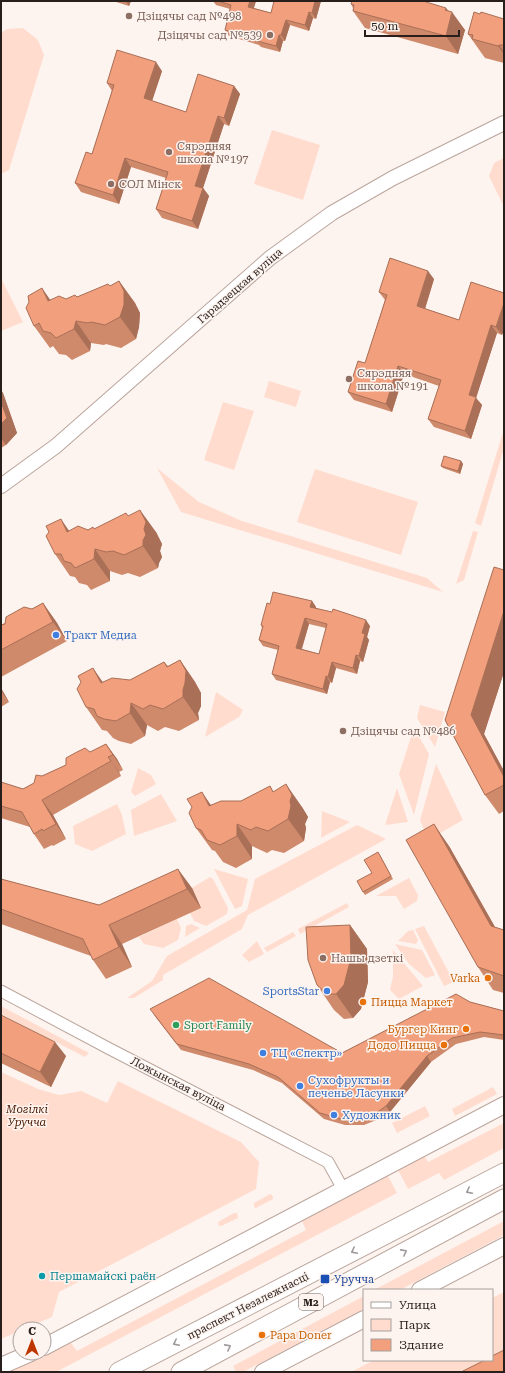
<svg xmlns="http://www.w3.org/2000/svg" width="505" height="1373" font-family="'Roboto Serif',serif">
	<rect width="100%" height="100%" fill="#fdf4f0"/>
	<path fill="#ffdcce" d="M23,28L38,40L44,55L9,170L1,174V33L7,29Z
		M272,130L320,145L303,200L254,184Z
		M504,158V207L489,176L494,163Z
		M1,278L23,322L1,331Z
		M269,381L301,391L296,407L264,397Z
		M223,402L254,411L234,470L204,460Z
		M504,429V448L481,526L475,523Z
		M157,468L199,502L242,521L427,578L443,592L181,512Z
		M315,469L418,502L401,555L297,522Z
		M473,531L478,532L464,580L456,584Z
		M216,692L243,710L239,717L205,737Z
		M420,705L445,712L435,747L417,718Z
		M414,728L429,754L414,815L399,774Z
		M436,764L463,820L428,840L420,820Z
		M138,768L151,775L156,784L135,796L131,792Z
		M397,788L408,822L385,825Z
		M161,794L177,821L134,836L131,810Z
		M117,804L122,815L126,834L92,851L75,844L73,826Z
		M322,811L350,822L321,838Z
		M357,825L386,839L248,915L242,929L163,975V980L134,998H127L152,981L167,956L247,910L255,879Z
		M214,869L248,879L242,906L235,909Z
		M210,877L213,879L228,908L227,914L206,926L194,921L190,913L192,888Z
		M409,878L418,895L417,901L404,909L396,896H376Z
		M347,903L349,907L300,934L298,929Z
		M177,919L181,928L178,940L163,948L144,944L139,937Z
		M191,924L200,928L185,937L186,926Z
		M424,926L454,982L444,986L415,929Z
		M413,930L418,940L416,944L398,941L408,931Z
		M293,932L296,936L267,952L264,948Z
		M257,941L264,954L249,962L242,955Z
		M395,944L422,950L435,975L426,978L409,964Z
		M393,950L423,986L399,999L390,990L393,976Z
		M1,1006L89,1053L85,1057L1,1014Z
		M1,1072L38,1089L59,1095L81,1091L107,1103L118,1081L241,1142L259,1162L256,1189L59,1292L52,1317L24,1329H20V1331L1,1339Z
		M493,1087L497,1094L455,1116L452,1109Z
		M425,1106L430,1116L397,1133L392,1123Z
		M504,1123V1148L444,1180L439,1173L408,1189L398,1170L424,1155L428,1162Z
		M388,1176L397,1193L56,1372H9L71,1343L77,1351L306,1230L302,1221Z
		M270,1194L272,1195L273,1197V1199L256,1208L254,1207V1203Z
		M234,1213H237L238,1218L221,1226H219L218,1222Z
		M504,1221V1235L400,1290H374Z
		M504,1292V1353L492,1360V1298Z
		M364,1296V1309L243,1372H236L233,1366Z
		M374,1360H491L468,1372H351Z"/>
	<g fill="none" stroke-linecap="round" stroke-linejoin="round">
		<g stroke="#bba59c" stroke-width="13">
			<path id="minor" d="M1,991L108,1048L328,1162L343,1189"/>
		</g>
		<g stroke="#bba59c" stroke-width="16">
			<path id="tertiary" d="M1,486L56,446L270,258L332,213L393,178L504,123"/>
		</g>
		<g stroke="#bba59c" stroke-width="18">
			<path id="secondary" d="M420,1290L504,1246
				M44,1347L504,1105
				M1,1366L31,1353
				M263,1372L364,1319"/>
		</g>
		<g stroke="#bba59c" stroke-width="21">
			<path id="trunk" d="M119,1372L504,1173
				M181,1372L504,1199"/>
		</g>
		<use href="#minor" stroke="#fff" stroke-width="11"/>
		<use href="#tertiary" stroke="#fff" stroke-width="14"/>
		<use href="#secondary" stroke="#fff" stroke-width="16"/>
		<use href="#trunk" stroke="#fff" stroke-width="19"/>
	</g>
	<path fill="#cf896b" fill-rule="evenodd" d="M113,1H131L129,6Z
		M213,1H256L254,8L271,13L274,1H321L316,19L313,18L309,31L290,25L285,41H283L280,52L261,47L259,45L229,36L225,30L230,9L216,5Z
		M351,4L449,11L465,30L458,54L365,28L353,11V8Z
		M480,14L504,19V63L485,58L468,34Z
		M162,71L152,101L186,112L234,86L240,94L229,126L224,124L203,188L209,196L198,229L162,218L156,209L166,178L131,167L119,204L81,192L75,183L92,154L112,91L107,83Z
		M434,279L425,309L459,320L504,293V330L502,335L497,333L476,398L482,405L471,439L434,427L428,419L439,386L404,374L392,412L354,400L348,392L365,363L385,300L379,292Z
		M119,281L135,303L140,313L139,327L136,339L121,348L106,344L104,345L91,343L90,351L72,360L66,355L59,354L53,346L50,348L34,326L50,300L66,299L77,297L110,286Z
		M1,390L3,393L17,433L6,445L1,448Z
		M461,461L463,464L460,474L443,468L441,466Z
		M129,516L156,532L162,544L160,551L162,557L159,563L158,568L140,577L128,573L122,575L110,571V581L91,590L87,585L79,583L75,577L70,576L55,554L69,531L94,529Z
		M504,570V672L484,734L504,771V811L499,814L485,795L445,720Z
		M312,601L316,607V608L370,626L367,637L369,640L363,662L360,661L357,674L336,668L332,683L330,682L327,694L276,680L272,674L278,650L263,646L259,640L262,628L261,625L270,604ZM309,624L326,628L319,654L302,649Z
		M43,603L57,623L67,641L1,677V625Z
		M180,660L195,682L201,693V706L198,713L199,720L179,731L165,727L158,731L147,725L145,736L131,744L119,741L113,738L107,731L102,730L86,707L103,682L130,680L164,662L168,666Z
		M1,688L9,702L1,707Z
		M106,744L117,759L123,770L119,772L121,776L53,815L66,839L53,846L52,845L44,849L34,834L30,827L1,818V782L23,789L34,783L42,776L66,765Z
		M270,786L273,791L302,807L308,817L305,824L306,828L304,841L284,853L272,850L267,853L252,846V859L236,868L223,862L215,851L212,850L196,828L211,805L241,801Z
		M449,846L495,927L504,930V993L493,990L478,967Z
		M380,855L393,879L365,895L363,892Z
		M1,879L99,905L192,888L201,908L122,944L132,967L106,979L93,960L91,956L1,924Z
		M350,925L367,949L368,982L361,1009L353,1018L344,1019L334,1010L317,985Z
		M470,1002L504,1011V1040L484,1037L456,1044L431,1062L390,1112L379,1119L364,1125H345L324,1119L282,1083L253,1070L181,1050L154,1015L342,1053Z
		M1,1015L66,1056L51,1087L1,1063Z"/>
	<path fill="#a96f57" d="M126,1H131L129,6Z
		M250,1H256L252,13L248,7Z
		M315,1H321L316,19L312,13Z
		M446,8L452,15V12L465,30L458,54L446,36L445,10Z
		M309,12L313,18L309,31L305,25Z
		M286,20L290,25L285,41L281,35Z
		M279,35L283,41L280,52L276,46Z
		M499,45L504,52V54L498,46Z
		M156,62L162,71L150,107L144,98Z
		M234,86L240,94L229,126L224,118Z
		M218,116L224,124L203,188L209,196L198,229L192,221L195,186Z
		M125,158L131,167L119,204L113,195Z
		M428,271L434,279L423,315L417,306Z
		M119,281L135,303L140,313L139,327L136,339L120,317Z
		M42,288L58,311L48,301Z
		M504,303V330L502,335L496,327Z
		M76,321L91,343L90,351L74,329Z
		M491,325L497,333L476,398L482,405L471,439L465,431L469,395Z
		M398,366L404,374L392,412L386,404Z
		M1,390L3,393L17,433L6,445L1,438Z
		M461,461L463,464L460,474L458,471Z
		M140,510L156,532L162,544L160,551L162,557L159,563L158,568L143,546L144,529Z
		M61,519L76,541L67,532Z
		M95,549L110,571V581L94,559Z
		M312,601L316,607L314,612L310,607Z
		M43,603L57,623L67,641L53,622Z
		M504,611V672L484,734L504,771V777L471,715Z
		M305,618L309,624L300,654L296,648Z
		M366,620L370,626L367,637L369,640L363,662L359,656L362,633Z
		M356,655L360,661L357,674L353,668Z
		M180,660L195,682L201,693V706L198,713L199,720L183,697Z
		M332,662L336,668L332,683L328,677Z
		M93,668L109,691L101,683Z
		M326,676L330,682L327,694L323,689Z
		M1,688L9,702L1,691Z
		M131,703L147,725L145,736L130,713Z
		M106,744L117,759L123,770L113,755Z
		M108,757L119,772L121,776L111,761Z
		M286,784L302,807L308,817L305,824L306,828L304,841L288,819Z
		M202,792L217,814L209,806Z
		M42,800L53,815L66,839L56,824Z
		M237,824L252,846V859L237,836Z
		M434,824L449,846L504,943L491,926Z
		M178,869L192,888L201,908L187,889Z
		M109,925L122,944L132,967L119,947Z
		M350,925L367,949L368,982L361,1009L353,1018L336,994Z
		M55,1042L66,1056L51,1087L40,1072Z
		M427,1056L431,1062L390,1112L386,1106Z"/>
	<path fill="#f19f7c" stroke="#a96f57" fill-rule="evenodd" d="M218,1H250L248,7L271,13L274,1H315L312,13L309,12L305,25L286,20L281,35H279L276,46L257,41V40L225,30L231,5Z
		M352,1H423L446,8L445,10L452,12L446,36L353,11L354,5L351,4Z
		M474,12L480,14L481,12L504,19V45H499L498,46L472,39L473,35L468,34Z
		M117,50L156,62L144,98L186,112L198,74L234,86L224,118L218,116L195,186L203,188L192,221L156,209L168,172L125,158L113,195L75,183L86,152L92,154L114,85L107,83Z
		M390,258L428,271L417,306L459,320L471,282L504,293V303L496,327L491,325L469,395L476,397L465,431L428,419L441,380L398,366L386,404L348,392L358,361L365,363L387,295L379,292Z
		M119,281L124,291V305L120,317L105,325L91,322L88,323L76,321L74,329L56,338L51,333L43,331L39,323L34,326L26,308L29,302L28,296L42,288L48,301L59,296L66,299L75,295L77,297L108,284L110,286Z
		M1,402L7,418L1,424Z
		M444,456L461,461L458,471L441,466Z
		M140,510L146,522L144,529L146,535L143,540V546L124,555L113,551L106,552L95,549L94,559L75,568L71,563L64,561L61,554H55L46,536L49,532L46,526L61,519L67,532L78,526L88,530L93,527L94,529L126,513L128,516Z
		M494,567L504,570V611L471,715L504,777V785L485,795L445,720Z
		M273,592L312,601L310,607L332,612L333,609L366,620L362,633L365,634L359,656L356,655L353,668L332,662L328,677L326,676L323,689L272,674L279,646L259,640L263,626L261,625L267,603L270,604ZM305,618L327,624L319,654L296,648Z
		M43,603L53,622L1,650V625L5,624L6,617L24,607L32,609Z
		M180,660L186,671L185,683L183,690V697L163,709L150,705L143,709L131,703L130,713L116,721L104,719L97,716L94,709L86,707L77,689L81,682L78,676L93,668L101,683L112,678L130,680L164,662L167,667Z
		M106,744L113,755L108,757L111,761L42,800L56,824L43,831L42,829L34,834L22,812L1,806V782L23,789L34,783L36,775L42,776L66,765V758L75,753L85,748L90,752Z
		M286,784L292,795L290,801L291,806L288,819L268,831L256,827L251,830L237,824V836L220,845L207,840L201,830L196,828L189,813L192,807L187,799L202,792L209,806L221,801H241L270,786L273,792Z
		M434,824L491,926L504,930V976L478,967L406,840Z
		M378,852L391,876L363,892L357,881L372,873L364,860Z
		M178,869L187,889L109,925L119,947L93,960L83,939L1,909V879L99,905Z
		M350,925L351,958L344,985L336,994H327L317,985L308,960L306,927Z
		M209,978L342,1053L456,994L470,1002L504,1011V1035L480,1032L452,1038L427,1056L386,1106L375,1114L360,1119H341L320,1113L278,1077L249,1064L177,1044L150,1009Z
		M1,1015L55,1042L40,1072L1,1053Z
		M504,1350V1372H461L485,1360H492V1356Z"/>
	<defs><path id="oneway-chevron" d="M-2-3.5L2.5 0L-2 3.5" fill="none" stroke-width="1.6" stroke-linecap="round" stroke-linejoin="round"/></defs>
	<g stroke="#9e9a99">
		<use href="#oneway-chevron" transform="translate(469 1191) rotate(153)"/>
		<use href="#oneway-chevron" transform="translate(354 1251) rotate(153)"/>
		<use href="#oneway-chevron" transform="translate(404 1252) rotate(-28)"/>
		<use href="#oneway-chevron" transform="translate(176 1343) rotate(153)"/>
		<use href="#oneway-chevron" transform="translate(228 1347) rotate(-28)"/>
	</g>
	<g fill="#8d6e63" stroke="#fdf4f0" stroke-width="1.5">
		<circle cx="129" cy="16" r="4"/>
		<circle cx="270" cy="35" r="4"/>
		<circle cx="169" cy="152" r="4"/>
		<circle cx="111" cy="184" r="4"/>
		<circle cx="349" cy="379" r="4"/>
		<circle cx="343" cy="731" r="4"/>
		<circle cx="323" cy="958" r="4"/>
	</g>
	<g fill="#3f7fe0" stroke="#fdf4f0" stroke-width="1.5">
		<circle cx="56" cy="635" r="4"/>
		<circle cx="327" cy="991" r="4"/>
		<circle cx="263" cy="1053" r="4"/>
		<circle cx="300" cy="1086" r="4"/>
		<circle cx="334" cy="1115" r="4"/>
	</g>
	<g fill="#e8710a" stroke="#fdf4f0" stroke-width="1.5">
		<circle cx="488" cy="978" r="4"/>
		<circle cx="363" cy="1002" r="4"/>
		<circle cx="466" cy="1029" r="4"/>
		<circle cx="444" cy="1045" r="4"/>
		<circle cx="262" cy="1335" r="4"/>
	</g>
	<circle fill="#2e9e5b" stroke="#fdf4f0" stroke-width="1.5" cx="176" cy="1025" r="4"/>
	<circle fill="#0f9aa8" stroke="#fdf4f0" stroke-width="1.5" cx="42" cy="1276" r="4"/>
	<rect fill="#1a4fb4" stroke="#fdf4f0" stroke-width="1.5" x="320" y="1274" width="10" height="10" rx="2"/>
	<g text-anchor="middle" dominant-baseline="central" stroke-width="3" stroke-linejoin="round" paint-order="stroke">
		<rect fill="#fdf4f0" stroke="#685f5c" stroke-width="1" x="299" y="1294" width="24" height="16" rx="3"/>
		<g font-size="10" font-weight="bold" fill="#281f1c">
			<text x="311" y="1302">М2</text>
		</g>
		<g font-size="11" fill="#785e54" stroke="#fdf4f0" text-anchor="start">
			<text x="137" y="16">Дзіцячы сад №498</text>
			<text x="262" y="35" text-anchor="end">Дзіцячы сад №539</text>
			<text x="177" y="146">Сярэдняя<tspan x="177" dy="13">школа №197</tspan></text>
			<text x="119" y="184">СОЛ Мінск</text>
			<text x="357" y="373">Сярэдняя<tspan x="357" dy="13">школа №191</tspan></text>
			<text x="351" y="731">Дзіцячы сад №486</text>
			<text x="331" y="958">Нашы дзеткі</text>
		</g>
		<g font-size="11" fill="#281f1c" stroke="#fdf4f0">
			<text transform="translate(240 286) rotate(-41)">Гарадзецкая вуліца</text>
			<text transform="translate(178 1084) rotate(27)">Ложынская вуліца</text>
			<text transform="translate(248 1306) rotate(-27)">праспект Незалежнасці</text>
		</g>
		<g font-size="11" fill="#366cbe" stroke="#fdf4f0" text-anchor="start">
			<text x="64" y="635">Тракт Медиа</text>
			<text x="319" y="991" text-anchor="end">SportsStar</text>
			<text x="271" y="1053">ТЦ «Спектр»</text>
			<text x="308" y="1080">Сухофрукты и<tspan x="308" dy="13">печенье Ласунки</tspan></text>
			<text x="342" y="1115">Художник</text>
		</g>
		<g font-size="11" fill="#c56008" stroke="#fdf4f0" text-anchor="end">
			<text x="480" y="978">Varka</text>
			<text x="371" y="1002" text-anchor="start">Пицца Маркет</text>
			<text x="458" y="1029">Бургер Кинг</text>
			<text x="436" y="1045">Додо Пицца</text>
			<text x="270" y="1335" text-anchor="start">Papa Doner</text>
		</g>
		<g font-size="11" fill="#27864d" stroke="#fdf4f0" text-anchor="start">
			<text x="184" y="1025">Sport Family</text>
		</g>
		<g font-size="11" font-style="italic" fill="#4b1901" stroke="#fdf4f0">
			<text x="27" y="1109">Могілкі<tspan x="27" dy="13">Уручча</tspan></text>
		</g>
		<g font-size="11" fill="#0d838f" stroke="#fdf4f0" text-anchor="start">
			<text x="50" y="1276">Першамайскі раён</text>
		</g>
		<g font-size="11" fill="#164399" stroke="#fdf4f0" text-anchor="start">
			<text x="334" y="1279">Уручча</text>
		</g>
	</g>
	<rect width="505" height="1373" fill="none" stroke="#281f1c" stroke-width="4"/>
	<rect x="363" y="1289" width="130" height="72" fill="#fdf4f0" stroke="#a89f9b"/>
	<rect x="371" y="1302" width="20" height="6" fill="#ffffff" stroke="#a89f9b"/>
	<text x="399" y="1309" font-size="12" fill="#281f1c">Улица</text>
	<rect x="371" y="1319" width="20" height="12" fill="#ffdcce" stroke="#a89f9b"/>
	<text x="399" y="1329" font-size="12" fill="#281f1c">Парк</text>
	<rect x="371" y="1339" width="20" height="12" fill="#f19f7c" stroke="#a89f9b"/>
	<text x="399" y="1349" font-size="12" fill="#281f1c">Здание</text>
	<g transform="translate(32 1341)"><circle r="19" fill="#fdf4f0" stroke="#a89f9b"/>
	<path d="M0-3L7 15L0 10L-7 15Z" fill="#bd3600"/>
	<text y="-6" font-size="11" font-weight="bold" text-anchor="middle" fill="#281f1c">С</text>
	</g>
	<path d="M365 30v6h94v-6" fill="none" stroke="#281f1c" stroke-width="2"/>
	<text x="371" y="30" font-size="12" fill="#281f1c" stroke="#fdf4f0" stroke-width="3" paint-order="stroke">50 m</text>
</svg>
